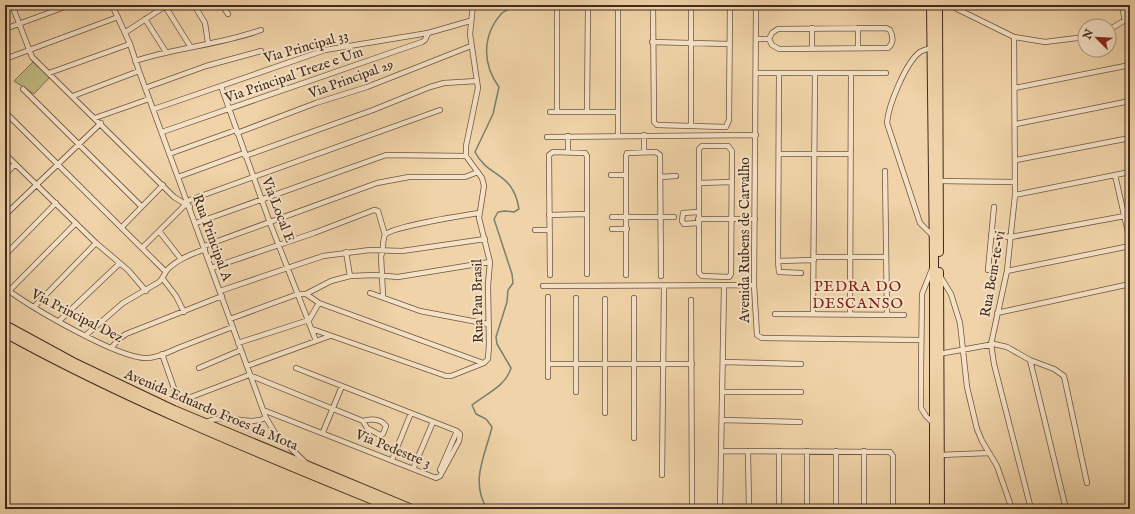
<svg xmlns="http://www.w3.org/2000/svg" width="1135" height="514" font-family="'IM FELL English',serif">
	<rect width="100%" height="100%" fill="#f0d3a8"/>
	<filter id="stains"><feTurbulence type="fractalNoise" baseFrequency=".005" numOctaves="4"/><feColorMatrix values="0 0 0 0 .2 0 0 0 0 .09 0 0 0 0 .02 0 0 0 .5 -.17"/></filter>
	<radialGradient id="worn" r=".72"><stop offset=".6" stop-color="#630" stop-opacity="0"/><stop offset="1" stop-color="#630" stop-opacity=".3"/></radialGradient>
	<path fill="#c1ba83" stroke="#817250" d="M33,62L50,77L34,94L14,81Z"/>
	<g fill="none" stroke-linecap="round" stroke-linejoin="round">
		<path stroke="#768071" stroke-width="1.5" d="M487,509C470,481 485,456 492,427L486,419L476,414L472,405C487,393 505,387 511,368L497,344L496,337L507,302L508,290L513,283L512,274L494,219L498,212L505,211L514,212L519,209C513,171 488,178 475,152L493,114L499,87C482,64 482,35 502,13C506,10 511,9 515,5"/>
		<g stroke="#6d5540" stroke-width="6">
			<path id="street" d="M12,5L32,57L174,197L190,207
				M112,5L130,44L139,71L266,418L275,433L305,462
				M194,5L205,23L208,43
				M222,5L228,14
				M557,5V112
				M557,5L618,6
				M618,5V135
				M653,5L654,122L657,125L726,127L729,120L730,5
				M691,5V126
				M756,5L754,285L757,335L762,338L921,340
				M949,5L1014,37L1045,42L1085,37
				M1122,5L1125,21
				M165,6L190,46
				M145,19L166,52
				M5,29L70,5
				M1109,30L1130,17
				M126,32L167,5
				M1014,37L1015,195L1007,271L991,344L994,364L1031,509
				M756,39H769L772,45L779,49L888,48C894,43 893,36 890,30L886,28L778,29L772,33L769,39
				M652,42L730,44
				M812,48V28
				M858,48V28
				M932,48C928,49 923,50 920,52C906,62 888,106 887,123L920,223L933,236
				M5,59L118,17
				M135,61C177,47 220,45 261,30
				M49,73L130,44
				M756,73H886
				M221,86L270,223L316,341
				M145,88L206,66L261,51
				M1015,88L1130,65
				M23,89L141,206
				M73,96L139,71
				M154,109L325,50L428,33L470,21
				M5,112L165,271
				M550,112H618
				M587,112L588,5
				M95,118L149,99
				M1016,124L1130,101
				M162,132L422,42L425,40L428,33
				M237,133L316,103L367,87L471,46
				M644,135V152
				M547,137L756,135
				M702,146H728L732,151L731,274L729,277L702,276L699,273V149Z
				M568,152V136
				M5,154L96,243L128,270L146,291
				M169,154L236,130
				M779,154H850
				M245,156L373,110L430,87L444,83L477,81
				M1016,160L1130,138
				M885,171L887,315
				M5,175L15,164
				M611,175H626
				M1115,175L1130,241
				M178,177L244,153
				M660,177L676,176
				M938,181L1015,182
				M699,183L732,182
				M1015,195L1130,172
				M187,201L440,110
				M5,215L101,123
				M549,215L587,214
				M612,217H674
				M698,219H755
				M196,223L386,155L466,156
				M698,223L684,224L682,221L683,213L698,212
				M122,227L163,185
				M612,229H627
				M535,230H549
				M159,231L181,259
				M991,235L1011,237L1130,215
				M204,246L377,183L409,177H465L478,172
				M142,248L185,205
				M346,252L350,276
				M5,255L56,203
				M814,257H886
				M778,261L779,73
				M211,268L314,233L374,210L378,211L385,235
				M932,269L922,294L921,372V408L926,416L933,423
				M988,270L994,207
				M1007,271L1130,246
				M801,273L779,272L778,261L814,260
				M550,275L549,155L553,152L585,153L587,156V274
				M626,275V156L627,153L656,152L660,155L661,276
				M940,276L951,294L960,323L967,387L977,429L982,441L997,466L1012,509
				M163,279L176,296L184,312
				M543,286L754,285
				M5,288C29,306 121,361 149,358C159,357 169,352 178,348C196,341 214,334 233,327
				M9,291L76,223
				M220,291L323,256L370,250L402,251L485,239
				M370,293L420,311L488,324
				M306,294L331,281L350,276L374,275L398,277L490,262
				M383,296L381,256C384,250 382,241 385,235C390,227 466,215 479,213
				M548,297V364H692
				M576,298V392
				M634,298V438
				M691,300L692,506
				M34,307L96,243
				M997,313L1130,284
				M775,314L904,315
				M813,314L815,73
				M850,315L851,73
				M230,319L298,294H306L319,303L483,363
				M59,321L119,264
				M312,329L446,376H451L484,363L488,359L489,345L488,285L490,262L479,218L484,186L482,178L466,156V146L478,88L470,34L473,5
				M86,335L123,303L159,282C164,278 164,273 168,269C178,259 192,254 205,249
				M238,343L309,320L319,303
				M111,348L119,339L126,334L222,296
				M162,354L176,394L181,398L191,397L249,375L363,421L367,428L380,435L383,434L386,426C381,419 371,418 363,421
				M939,354L994,344L1007,347L1030,360L1066,509
				M1030,360L1054,369L1064,376L1087,483
				M723,362L801,364
				M548,364V377
				M247,366L330,336
				M199,368L241,350
				M722,392H801
				M263,410L436,478L440,476L459,441L460,434L457,431L296,368
				M605,413V299
				M722,420L800,422
				M205,423C223,411 246,427 266,418
				M323,432L342,386
				M722,451L890,452L893,456V509
				M748,451L749,509
				M807,451V509
				M940,455L989,453
				M392,460L411,413
				M413,469L433,422
				M440,470L457,431
				M662,475L664,286
				M720,509L724,286
				M779,509V451
				M836,509V451
				M864,509V451"/>
		</g>
		<g stroke="#412b1e" stroke-width="10">
			<path id="highway" d="M931,5L934,260V509
				M938,5L939,252
				M939,272L940,509
				M5,325L73,362L174,410L412,509
				M5,333C130,402 263,455 395,509"/>
		</g>
		<use href="#street" stroke="#f5e2c6" stroke-width="4.5"/>
		<use href="#highway" stroke="#f0d3a8" stroke-width="8"/>
	</g>
	<g text-anchor="middle" dominant-baseline="central" stroke-width="4" stroke-linejoin="round" paint-order="stroke">
		<g font-size="14" fill="#412b1e" stroke="#f5e2c6">
			<text transform="translate(306 47) rotate(-16)">Via Principal 33</text>
			<text transform="translate(294 75) rotate(-19)">Via Principal Treze e Um</text>
			<text transform="translate(351 79) rotate(-20)">Via Principal 29</text>
			<text transform="translate(278 210) rotate(69)">Via Local E</text>
			<text transform="translate(212 238) rotate(70)">Rua Principal A</text>
			<text transform="translate(745 240) rotate(-90)">Avenida Rubens de Carvalho</text>
			<text transform="translate(993 274) rotate(-80)">Rua Bem-te-vi</text>
			<text transform="translate(478 301) rotate(-91)">Rua Pau Brasil</text>
			<text transform="translate(77 316) rotate(27)">Via Principal Dez</text>
			<text transform="translate(211 410) rotate(23)">Avenida Eduardo Froes da Mota</text>
			<text transform="translate(393 449) rotate(22)">Via Pedestre 3</text>
		</g>
		<g font-size="15" letter-spacing="1" fill="#7a1f14" stroke="#f5e2c6">
			<text x="858" y="286">PEDRA DO<tspan x="858" dy="17">DESCANSO</tspan></text>
		</g>
	</g>
	<rect width="1135" height="514" fill="none" stroke="#f0d3a8" stroke-width="20"/>
	<rect x="6" y="6" width="1123" height="502" fill="none" stroke="#412b1e" stroke-width="2"/>
	<rect x="10" y="10" width="1115" height="494" fill="none" stroke="#412b1e"/>
	<g transform="translate(1097 38) rotate(294)"><circle r="19" fill="#f5e2c6" stroke="#ad9983"/>
	<path d="M0-3L7 15L0 10L-7 15Z" fill="#8f2418"/>
	<text y="-6" font-size="11" font-weight="bold" text-anchor="middle" fill="#412b1e">N</text>
	</g>
	<rect width="100%" height="100%" filter="url(#stains)"/>
	<rect width="100%" height="100%" fill="url(#worn)"/>
</svg>
